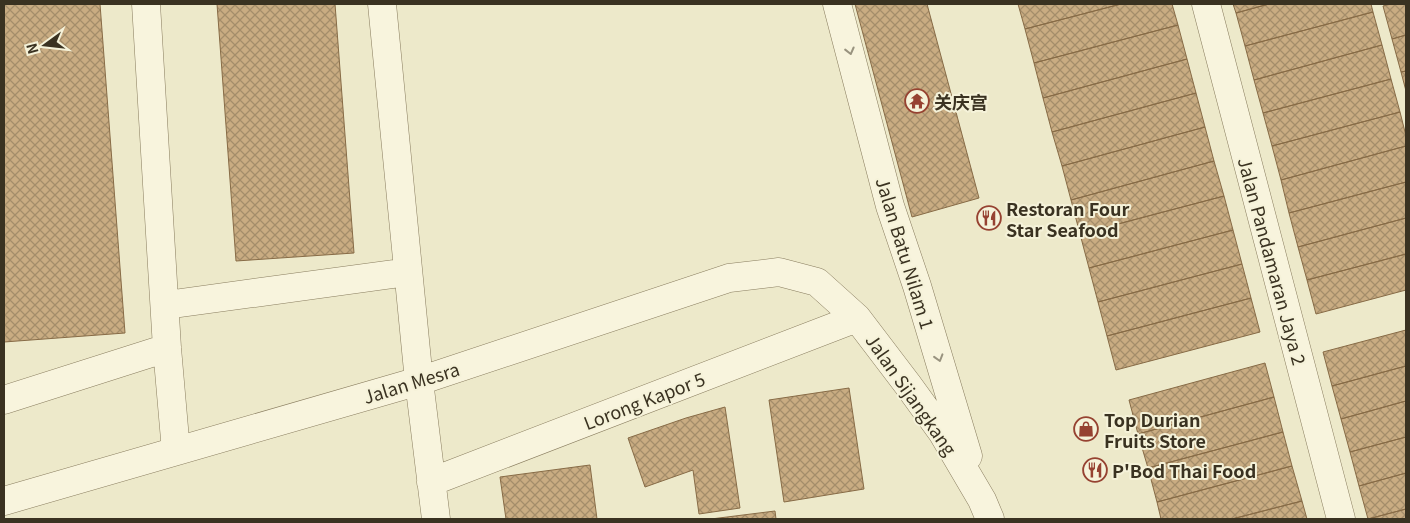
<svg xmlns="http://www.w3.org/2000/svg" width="1410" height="523" font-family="Georgia,'Noto Sans SC',serif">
	<defs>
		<pattern id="building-cross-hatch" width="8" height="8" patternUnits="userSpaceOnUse" patternTransform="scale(1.25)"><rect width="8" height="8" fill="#c9ac82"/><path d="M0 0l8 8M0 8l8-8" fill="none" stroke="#a48d6a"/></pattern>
	</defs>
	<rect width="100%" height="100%" fill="#ede9ca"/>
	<path fill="url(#building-cross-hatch)" stroke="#876b46" d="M4,4H100L125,333L4,342Z
		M217,4H335L354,253L236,261Z
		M855,4H927L979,198L912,217Z
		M1018,4H1121L1025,29Z
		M1121,4H1172L1178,25L1034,63L1025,29Z
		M1233,4H1269L1236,13Z
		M1269,4H1371L1373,12L1245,46L1236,13Z
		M1391,4H1406V35L1392,39L1383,6Z
		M1373,12L1382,45L1254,80L1245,46Z
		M1178,25L1187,59L1043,98L1034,63Z
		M1406,35V71L1401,72L1392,39Z
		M1382,45L1391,79L1263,113L1254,80Z
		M1187,59L1196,93L1052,132L1043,98Z
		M1406,71V91L1401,72Z
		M1391,79L1400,112L1272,146L1263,113Z
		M1196,93L1205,127L1062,166L1052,132Z
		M1400,112L1406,136V146L1281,180L1272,146Z
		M1205,127L1214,161L1071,200L1062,166Z
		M1406,146V182L1289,213L1281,180Z
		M1214,161L1224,196L1080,234L1071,200Z
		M1406,182V218L1298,247L1289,213Z
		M1224,196L1233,230L1089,268L1080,234Z
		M1406,218V254L1307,280L1298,247Z
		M1233,230L1242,264L1098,302L1089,268Z
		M1406,254V290L1316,314L1307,280Z
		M1242,264L1251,298L1107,336L1098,302Z
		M1251,298L1260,332L1116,370L1107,336Z
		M1406,330V366L1332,386L1323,352Z
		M1265,363L1274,397L1138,434L1129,400Z
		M1406,366V401L1341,419L1332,386Z
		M849,388L864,489L784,502L769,400Z
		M1274,397L1283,432L1148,468L1138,434Z
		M1406,401V437L1350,452L1341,419Z
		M725,407L740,508L699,514L693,470L645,487L628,438L686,418Z
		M1283,432L1292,466L1157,502L1148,468Z
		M1406,437V473L1359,486L1350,452Z
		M590,465L597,519H506L500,477Z
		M1292,466L1302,501L1232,519H1161L1157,502Z
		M1406,473V509L1368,519L1359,486Z
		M1302,501L1307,519H1232Z
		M1406,509V519H1368Z
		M775,511L776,519H711Z"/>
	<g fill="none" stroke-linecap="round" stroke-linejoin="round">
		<g stroke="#897d5f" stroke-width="29">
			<path id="minor" d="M146,4L167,348L176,451
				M382,4L419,381L436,519
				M837,4L890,206L917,286L968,456
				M1206,4L1341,519
				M166,305L408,272
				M4,400L167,348
				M431,482L857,318
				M4,501L419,381L729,278L779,272L817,282L857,318L908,385L942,432L982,500L990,519"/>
		</g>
		<use href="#minor" stroke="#f8f4dd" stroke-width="28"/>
	</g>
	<defs><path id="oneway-chevron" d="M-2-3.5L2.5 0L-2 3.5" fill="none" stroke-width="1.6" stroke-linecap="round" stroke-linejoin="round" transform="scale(1.25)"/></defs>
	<g stroke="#99937f">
		<use href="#oneway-chevron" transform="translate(850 51) rotate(76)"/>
		<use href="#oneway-chevron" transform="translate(939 358) rotate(73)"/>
	</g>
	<defs>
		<g id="temple-ring" transform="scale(1.25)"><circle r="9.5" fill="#f5f2d9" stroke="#964231" stroke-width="1.5"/><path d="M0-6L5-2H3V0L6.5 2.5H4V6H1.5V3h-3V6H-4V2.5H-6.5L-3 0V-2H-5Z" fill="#964231"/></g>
		<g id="restaurant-ring" transform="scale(1.25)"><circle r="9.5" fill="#f5f2d9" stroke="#964231" stroke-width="1.5"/><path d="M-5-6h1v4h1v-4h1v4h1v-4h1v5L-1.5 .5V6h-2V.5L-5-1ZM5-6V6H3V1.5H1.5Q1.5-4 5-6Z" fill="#964231"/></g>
		<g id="shop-ring" transform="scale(1.25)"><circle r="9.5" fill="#f5f2d9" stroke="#964231" stroke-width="1.5"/><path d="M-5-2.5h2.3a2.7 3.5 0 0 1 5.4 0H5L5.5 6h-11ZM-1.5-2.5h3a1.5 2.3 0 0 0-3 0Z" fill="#964231"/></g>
	</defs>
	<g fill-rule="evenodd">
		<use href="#temple-ring" x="917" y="101"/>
		<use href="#restaurant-ring" x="989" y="218"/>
		<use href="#shop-ring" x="1086" y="429"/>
		<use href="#restaurant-ring" x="1095" y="470"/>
	</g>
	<g text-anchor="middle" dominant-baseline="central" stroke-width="4" stroke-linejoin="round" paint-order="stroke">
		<g font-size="18" font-weight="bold" fill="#3a3221" stroke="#f5f2d9" text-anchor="start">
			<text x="934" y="101">关庆宫</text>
			<text x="1006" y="208">Restoran Four<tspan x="1006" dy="21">Star Seafood</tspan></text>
			<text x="1104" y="419">Top Durian<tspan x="1104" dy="21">Fruits Store</tspan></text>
			<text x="1112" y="470">P'Bod Thai Food</text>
		</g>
		<g font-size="18" fill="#3a3221" stroke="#f5f2d9">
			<text transform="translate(906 253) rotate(73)">Jalan Batu Nilam 1</text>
			<text transform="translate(1273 261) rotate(75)">Jalan Pandamaran Jaya 2</text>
			<text transform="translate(411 382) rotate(-17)">Jalan Mesra</text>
			<text transform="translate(912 394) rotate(55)">Jalan Sijangkang</text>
			<text transform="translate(644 400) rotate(-21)">Lorong Kapor 5</text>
		</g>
	</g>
	<rect width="1410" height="523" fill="none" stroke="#3a3221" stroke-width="10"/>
	<g transform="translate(45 45) rotate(255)" stroke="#f5f2d9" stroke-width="4" paint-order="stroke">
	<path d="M0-4L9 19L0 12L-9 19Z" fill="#3a3221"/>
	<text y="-8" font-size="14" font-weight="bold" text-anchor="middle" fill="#3a3221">N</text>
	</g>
</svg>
